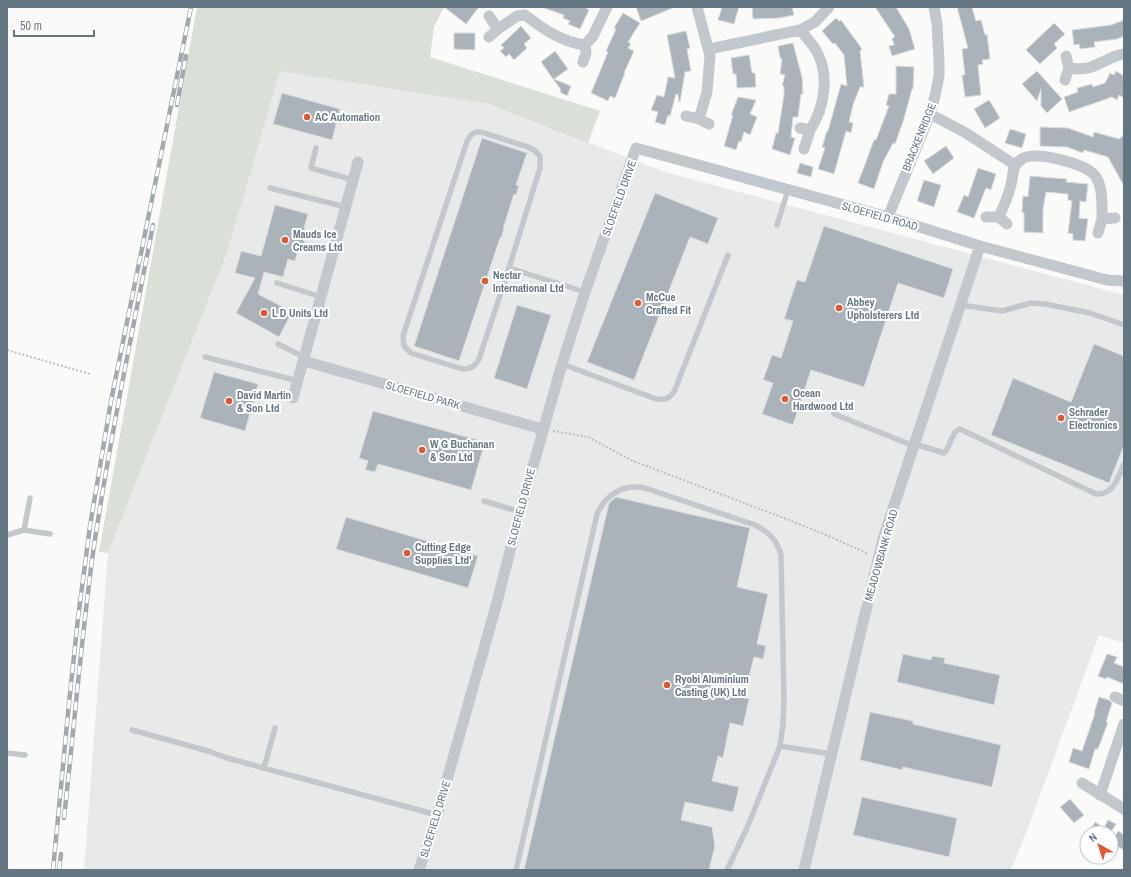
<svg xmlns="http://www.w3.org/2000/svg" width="1131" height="877" font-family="'Archivo Narrow',sans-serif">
	<rect width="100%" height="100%" fill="#fafaf8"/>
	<path fill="#e8e9e9" d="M280,70L488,104L665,172L1124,295V643L1099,635L1028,828L1011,870H84L108,553L227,253Z"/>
	<path fill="#dadfd7" d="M197,7H444L434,27L430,57L600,111L588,143L488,104L280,71L227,253L108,553L99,552Z"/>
	<path fill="#aab3b9" stroke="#dcdcda" d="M444,7H479L466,24Z
		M544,7H584L589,10L580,29L568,24L570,21L563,18L564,15L544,8Z
		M636,7H675L641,21Z
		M722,7H739L734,24L718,20Z
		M752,7H792L794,15L779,18L753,19Z
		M875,7H896L909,29L915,49L892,56L889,46L894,45L892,38L895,37Z
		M957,7H972L976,21L981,20L985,35L987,34L990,59L982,60L983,64L978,65L981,95L965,97L962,75H965L962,49L968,48Z
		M623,13L640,23L628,42L631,44L628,48L634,51L624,73H625L615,98L610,96L608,101L591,93L608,52L606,51L616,29L614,28Z
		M836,18L839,21L841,20L862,49L860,51L864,87H860L853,105L849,122L853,123L851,133L846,131L834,174L818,169L825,148L822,147L827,131H828L841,84L847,86L844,55L835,43L833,44L822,31Z
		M1124,20V36L1117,39L1094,42L1095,47L1080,49L1079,44L1074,45L1072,30L1111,25Z
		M1054,23L1065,34L1054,44L1057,48L1040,64L1026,50Z
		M521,26L531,38L524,44L527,48L514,60L509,54L506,57L500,51L504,48L501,45Z
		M686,31L690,48L687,49L691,71L685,72L680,102H679L678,95L676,94L670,116L668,115L665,125L655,122L658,112L651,110L657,95L664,97L668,77L675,78L667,35Z
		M454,33H475V50L454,49Z
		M793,43L802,77L803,94H801L798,117H793L791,137L795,138L790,155L772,149L776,133H778L784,95V86H782L785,75L780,74L782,59L780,58L778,46Z
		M555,51L568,69L554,79L571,86L567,96L560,92L561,90L541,62Z
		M749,55L752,73H755L756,87L737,88L736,74H733L731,58Z
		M896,66L914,67L913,89H912L903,122L895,144L893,143L883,162L874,189L858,183L874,140H876L889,106L886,105L889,94H896Z
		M1037,71L1062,99L1047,113L1041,106V89L1037,101L1022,84Z
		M1116,71L1124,76V98L1119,95L1117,100L1112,97L1069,112L1064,97L1078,92L1077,88L1092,84L1093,87L1105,83L1110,73L1114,75Z
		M282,93L340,109L332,140L273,124Z
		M738,97L756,100L750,114L757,117L750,135L744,132L741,142L739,141L736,150L724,146L733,115H731Z
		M989,100L1000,118L985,128L974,109Z
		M1040,127L1068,128L1093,137L1094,132L1119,139L1124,135V186L1108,157L1084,150L1083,153L1067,147L1040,146Z
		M1010,129L1026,134L1022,148L1005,143Z
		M482,138L527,153L516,185L519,186L516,195L514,194L503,229H504L501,238H500L487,277L488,278L485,286H484L459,361L414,346Z
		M946,146L954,158L933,174L924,161Z
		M800,163L813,167L811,177L797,173Z
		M978,168L996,174L991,190L986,188L974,218L957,212L964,195L968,197Z
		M1030,176L1067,179L1066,182L1088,184L1086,202L1080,201L1079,218L1088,219L1085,241L1073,240V234L1068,233L1072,201L1068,200V194L1046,192L1043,209V233L1024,232V213L1022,212L1023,196L1028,197Z
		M924,180L941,185L934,207L917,201Z
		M655,193L718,218L708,244L690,237L634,380L587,362Z
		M275,205L308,214L304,228L308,234L302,237L305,243L299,247L295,261L288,259L283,277L264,272L258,294L292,312L279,337L236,313L255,278L235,273L241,251L261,256Z
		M824,226L953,269L944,298L898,283L864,387L811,370L793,425L762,414L773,383L763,380L772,355L781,358L793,321L784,319L797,280L805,282Z
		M517,305L551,315L527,389L494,378Z
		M1094,344L1124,356V445L1109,483L991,435L1013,378L1071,402Z
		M214,372L258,384L245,431L200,418Z
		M373,411L485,442L471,490L378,464L375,472L365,470L368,461L359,458Z
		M616,497L750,528L737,587L768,594L757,644L766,646L763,659L754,657L748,680L714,673L710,690L749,699L743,726L730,723L723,758L718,756L712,781L739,787L733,812L685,802L681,820L712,827L715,846L709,870H524L609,503Z
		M346,517L478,556L468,588L336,549Z
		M903,654L931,660L932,656L945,658L944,663L1000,675L994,705L897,682Z
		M1107,654L1117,657L1114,663L1124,667V684L1107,677L1106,679L1098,676Z
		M1099,697L1109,700L1112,703L1106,722H1108L1098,749H1095L1089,769L1069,762L1073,748L1082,751L1095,713H1094Z
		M870,712L913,721V724L1001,745L992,787L903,767L902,770L860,760Z
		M862,797L957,818L949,857L853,835Z
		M1070,799L1084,815L1074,823L1060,807Z
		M1108,820L1116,824L1111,832L1113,833H1089L1095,822L1104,828Z
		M1118,831L1124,835V850L1111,843Z"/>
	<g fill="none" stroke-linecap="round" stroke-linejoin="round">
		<path stroke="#bbbfc2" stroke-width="2" stroke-dasharray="2 2" stroke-linecap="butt" d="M7,350L90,374
			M553,431L588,437L633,461L789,520L831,537L869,554"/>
		<path stroke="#c3c8cc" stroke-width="5.5" d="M316,148L311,168L353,180
			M270,188L346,207
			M777,225L788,190
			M509,268L540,168V156L534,150L528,147L481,132H476L471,135L467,141L403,336L404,346L411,353L459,368C469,371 475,367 479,359L509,268L585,292
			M277,283L321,297
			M961,305L1002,311L1031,303L1045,304L1090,313L1124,325
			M278,344L304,357
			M205,357L298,381
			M562,364L656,399C665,400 669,399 674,392L728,255
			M834,414L914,446
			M915,444L944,453L946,451L955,432L960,429L1096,494C1114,495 1118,477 1124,464
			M484,501L520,512
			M24,530L30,498
			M7,535L24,530L50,534
			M132,730L208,751L227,758L437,815
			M780,746L831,754
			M7,753L25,755
			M264,768L275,728
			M516,870L597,514C606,494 623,484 645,488L755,525C769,532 777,540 781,555L784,700L783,724L780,746L747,828L727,870"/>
		<path stroke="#c3c8cc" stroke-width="11" d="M697,7L710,56L707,92L699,119
			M489,16L498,29L489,37
			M498,29L517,16L525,15C543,29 562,42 585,45L593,36L607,7
			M800,30C806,37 813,44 817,52C830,76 824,109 810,130
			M709,49L800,30L815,22L829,7
			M583,62L586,53L585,45
			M1069,68C1076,69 1084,70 1091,67C1103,63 1111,56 1124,54
			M1065,80L1069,68L1066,56
			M930,114L966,133L1015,165
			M686,116L699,119L709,124
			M800,128L810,130L804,149
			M888,217L930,114L935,96L939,76V60L937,24L934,7
			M986,217H999L1007,224
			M999,217C1004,205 1010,193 1012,180C1013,173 1013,167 1018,162C1022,158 1028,156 1034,156C1048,155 1089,165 1096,177C1103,188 1102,205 1102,219
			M1098,233L1102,219L1115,218
			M304,361L542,429
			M293,398L358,162
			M1115,697L1124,701
			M1082,783L1124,809
			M1100,795L1124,724
			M419,870L437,815L496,606L520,512L562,364L585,292L636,148L888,217L980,246L1107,280L1124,281
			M804,870L883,539L980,246"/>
		<g stroke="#a2aab0" stroke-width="4.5">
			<path id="rail" d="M177,105L186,56
				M64,818C74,729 81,641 93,553C109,443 132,334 153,225
				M53,870L69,703L78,618L90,526L111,401L191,7
				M59,870L61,854"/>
		</g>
		<use href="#rail" stroke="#fff" stroke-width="3" stroke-dasharray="9" stroke-linecap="butt"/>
	</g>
	<g fill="#e4572e" stroke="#fff" stroke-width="1.5">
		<circle cx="307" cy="117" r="4"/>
		<circle cx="285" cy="240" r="4"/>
		<circle cx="485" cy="281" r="4"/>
		<circle cx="638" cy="303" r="4"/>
		<circle cx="839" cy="308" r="4"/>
		<circle cx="264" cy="313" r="4"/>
		<circle cx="785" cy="399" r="4"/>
		<circle cx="229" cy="401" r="4"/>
		<circle cx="1061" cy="418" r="4"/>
		<circle cx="422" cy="450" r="4"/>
		<circle cx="407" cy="553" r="4"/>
		<circle cx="667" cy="685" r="4"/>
	</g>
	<g text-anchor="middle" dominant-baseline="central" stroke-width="4" stroke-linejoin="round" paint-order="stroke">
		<g font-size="11" font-weight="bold" fill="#657683" stroke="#fff" text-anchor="start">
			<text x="315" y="117">AC Automation</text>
			<text x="293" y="234">Mauds Ice<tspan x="293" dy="13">Creams Ltd</tspan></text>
			<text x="493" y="275">Nectar<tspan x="493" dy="13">International Ltd</tspan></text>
			<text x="646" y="297">McCue<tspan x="646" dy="13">Crafted Fit</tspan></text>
			<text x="847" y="302">Abbey<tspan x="847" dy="13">Upholsterers Ltd</tspan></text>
			<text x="272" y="313">L D Units Ltd</text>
			<text x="793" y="393">Ocean<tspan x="793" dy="13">Hardwood Ltd</tspan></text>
			<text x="237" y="395">David Martin<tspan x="237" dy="13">&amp; Son Ltd</tspan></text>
			<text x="1069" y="412">Schrader<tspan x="1069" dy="13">Electronics</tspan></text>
			<text x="430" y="444">W G Buchanan<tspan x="430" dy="13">&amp; Son Ltd</tspan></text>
			<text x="415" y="547">Cutting Edge<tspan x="415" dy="13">Supplies Ltd'</tspan></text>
			<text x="675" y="679">Ryobi Aluminium<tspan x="675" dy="13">Casting (UK) Ltd</tspan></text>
		</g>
		<g font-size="11" fill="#657683" stroke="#fff">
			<text transform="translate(919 137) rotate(-68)">BRACKENRIDGE</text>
			<text transform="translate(619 198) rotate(-70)">SLOEFIELD DRIVE</text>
			<text transform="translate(880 216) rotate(16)">SLOEFIELD ROAD</text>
			<text transform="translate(423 395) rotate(16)">SLOEFIELD PARK</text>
			<text transform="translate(521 507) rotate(-75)">SLOEFIELD DRIVE</text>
			<text transform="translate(881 555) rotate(-74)">MEADOWBANK ROAD</text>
			<text transform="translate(435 819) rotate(-73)">SLOEFIELD DRIVE</text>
		</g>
	</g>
	<rect width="1131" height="877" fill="none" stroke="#657683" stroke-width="16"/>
	<g transform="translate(1099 845) rotate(321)"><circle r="19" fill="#ffffff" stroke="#c1c8cd"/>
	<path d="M0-3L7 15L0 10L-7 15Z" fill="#e4572e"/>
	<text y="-6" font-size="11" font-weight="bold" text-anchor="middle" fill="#657683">N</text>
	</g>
	<path d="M14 30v6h80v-6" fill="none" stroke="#657683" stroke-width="2"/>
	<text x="20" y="30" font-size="12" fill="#657683" stroke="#ffffff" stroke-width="3" paint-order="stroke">50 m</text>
</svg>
